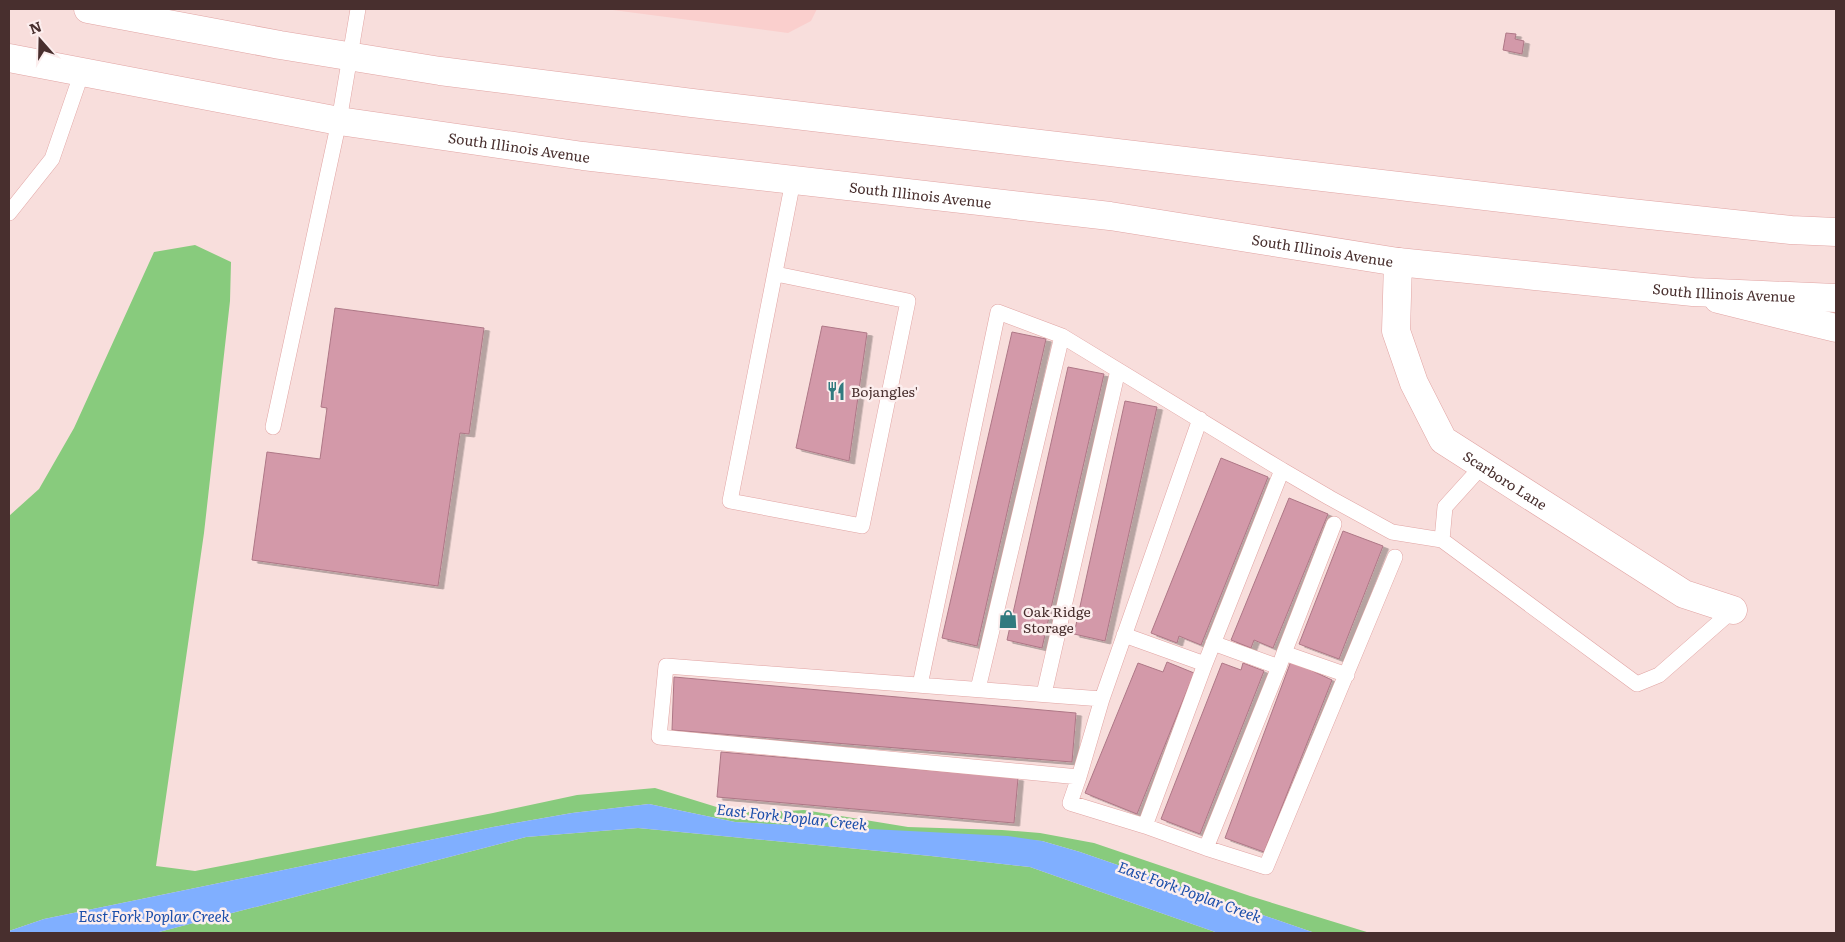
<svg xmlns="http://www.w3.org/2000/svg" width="1845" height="942" font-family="Literata,serif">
	<defs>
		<filter id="shadow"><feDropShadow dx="5.5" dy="3" stdDeviation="0" flood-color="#0004"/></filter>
	</defs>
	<rect width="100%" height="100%" fill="#f8dedc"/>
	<path fill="#facfcd" d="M605,9H817L811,21L788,33Z"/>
	<path fill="#88cb7d" d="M195,245L231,262L230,301L204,533L156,866L195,871L493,813L577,795L655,788L723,809L755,813L804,810L908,827L1002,830L1040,833L1094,843L1250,896L1370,933H1315L1080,852L1042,841L735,822L649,804L572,813L493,827L44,919L9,931V516L39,489L74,428L154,252Z
		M638,828L931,856L1030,867L1218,933H155L526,837Z"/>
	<path fill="#80afff" d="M649,804L735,822L1008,836L1042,841L1080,852L1315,933H1218L1030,867L931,856L638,828L526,837L155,933H9V931L44,919L493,827L572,813Z"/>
	<path fill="#d399a9" stroke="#ae7786" filter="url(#shadow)" d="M1506,33L1516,34L1515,39L1524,41L1522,54L1503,50Z
		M335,308L484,328L469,434L460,433L438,586L252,560L267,452L320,459L327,408L321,407Z
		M822,326L867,333L849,461L796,448Z
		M1012,332L1046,339L977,646L942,638Z
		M1068,367L1104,374L1042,648L1007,640Z
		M1125,401L1157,407L1105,641L1074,634Z
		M1221,458L1268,477L1201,645L1179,636L1177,643L1151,633Z
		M1289,498L1328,514L1273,648L1254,640L1251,648L1231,640Z
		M1343,531L1383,546L1339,659L1299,644Z
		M1291,661L1332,680L1264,852L1225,838Z
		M1167,662L1194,673L1137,814L1085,793L1138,663L1163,672Z
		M1222,663L1241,670L1243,663L1264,671L1200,834L1161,819Z
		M674,677L1076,713L1072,762L672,730Z
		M721,752L1018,778L1014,823L717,797Z"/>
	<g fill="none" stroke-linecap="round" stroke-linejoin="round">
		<g stroke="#e1a4a3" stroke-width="16">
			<path id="service" d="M9,213L52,159L82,72
				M776,274L908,301L862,526L730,501L793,181
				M273,427L339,121L358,9
				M1483,465L1445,507L1442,540L1637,684L1659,675L1733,610
				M1282,470L1330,498L1392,532L1442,540
				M1213,643L1279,667L1284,653L1347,675
				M1284,653L1334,524
				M920,685L998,312L1062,336L1282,470L1205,664L1124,635
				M978,689L1062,336
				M1044,694L1118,370
				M1102,699L1079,777L1070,803L1145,826L1205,664
				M1079,777L659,737L666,666L1102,699L1200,419
				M1145,826L1206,848L1279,667
				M1206,848L1266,867L1395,557"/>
		</g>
		<g stroke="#e1a4a3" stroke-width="29">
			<g id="minor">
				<path id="s1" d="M1398,262L1396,331L1414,383L1443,440L1684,594L1733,610"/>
			</g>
		</g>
		<g stroke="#e1a4a3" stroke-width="29">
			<path id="secondary" d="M1718,299L1836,328"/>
		</g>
		<g stroke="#e1a4a3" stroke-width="29">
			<g id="trunk">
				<path d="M88,9L280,45L440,71L692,103L1621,212L1791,230L1836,232"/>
				<path id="s2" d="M9,58L339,121L583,156L1110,216L1398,262L1693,292L1836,298"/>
			</g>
		</g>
		<use href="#service" stroke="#fff" stroke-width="15"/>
		<use href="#minor" stroke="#fff" stroke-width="28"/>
		<use href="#secondary" stroke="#fff" stroke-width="28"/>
		<use href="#trunk" stroke="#fff" stroke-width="28"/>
	</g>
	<defs>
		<g id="restaurant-bare" transform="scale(1.5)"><path d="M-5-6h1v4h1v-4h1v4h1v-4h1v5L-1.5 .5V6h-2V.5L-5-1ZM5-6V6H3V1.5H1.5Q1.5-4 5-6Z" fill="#317a7f" stroke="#fceeee" stroke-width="2.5" paint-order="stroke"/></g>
		<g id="shop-bare" transform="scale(1.5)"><path d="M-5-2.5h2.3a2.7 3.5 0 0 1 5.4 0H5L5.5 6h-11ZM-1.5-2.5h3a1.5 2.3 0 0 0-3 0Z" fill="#317a7f" stroke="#fceeee" stroke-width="2.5" paint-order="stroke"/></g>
	</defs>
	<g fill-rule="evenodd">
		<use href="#restaurant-bare" x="836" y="391"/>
		<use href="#shop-bare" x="1008" y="619"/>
	</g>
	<g text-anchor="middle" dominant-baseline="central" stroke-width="5" stroke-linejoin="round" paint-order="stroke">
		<g font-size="14" fill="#482f2e" stroke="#fceeee">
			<text stroke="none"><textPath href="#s2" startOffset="518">South Illinois Avenue</textPath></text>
			<text stroke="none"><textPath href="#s2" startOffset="922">South Illinois Avenue</textPath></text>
			<text stroke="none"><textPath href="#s2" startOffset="1328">South Illinois Avenue</textPath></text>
			<text stroke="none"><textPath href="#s2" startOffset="1732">South Illinois Avenue</textPath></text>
			<text stroke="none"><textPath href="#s1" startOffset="262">Scarboro Lane</textPath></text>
		</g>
		<g font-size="14" fill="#482f2e" stroke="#fceeee" text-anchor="start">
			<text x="851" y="391">Bojangles'</text>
			<text x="1023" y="611">Oak Ridge<tspan x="1023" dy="16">Storage</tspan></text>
		</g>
		<g font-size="15" font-style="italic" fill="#1b4eaa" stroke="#fceeee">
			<text transform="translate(792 816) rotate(6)">East Fork Poplar Creek</text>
			<text transform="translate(1190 891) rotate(20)">East Fork Poplar Creek</text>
			<text x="154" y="915">East Fork Poplar Creek</text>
		</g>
	</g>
	<rect width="1845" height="942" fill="none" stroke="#482f2e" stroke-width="20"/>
	<g transform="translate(40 40) rotate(340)" stroke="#fceeee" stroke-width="4" paint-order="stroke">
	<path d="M0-4L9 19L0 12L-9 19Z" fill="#482f2e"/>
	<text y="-8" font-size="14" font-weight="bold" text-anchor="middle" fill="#482f2e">N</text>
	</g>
</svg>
